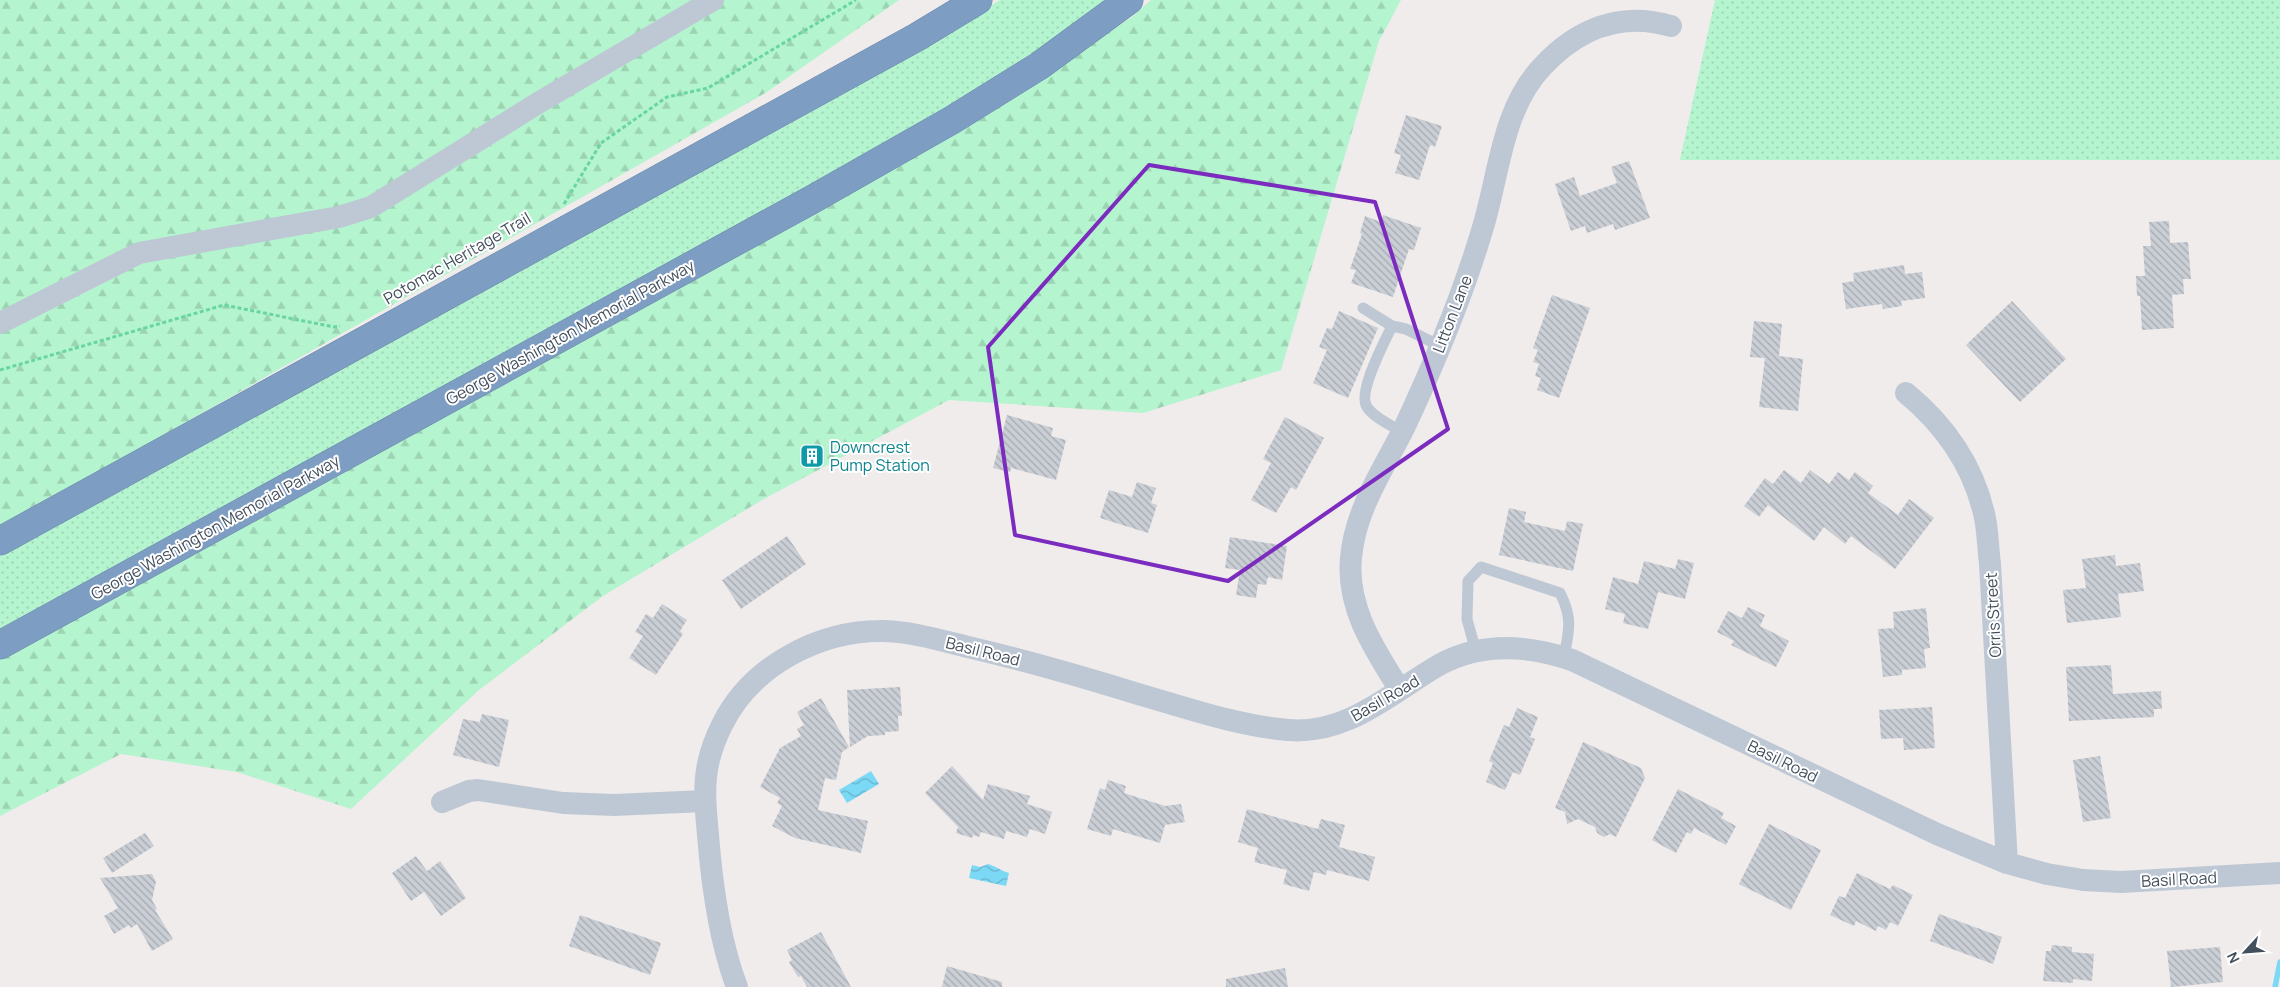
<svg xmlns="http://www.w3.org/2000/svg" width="2280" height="987" font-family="Manrope,sans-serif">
	<defs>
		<pattern id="grass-dots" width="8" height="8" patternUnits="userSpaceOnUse" patternTransform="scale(1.25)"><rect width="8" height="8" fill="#b4f4ce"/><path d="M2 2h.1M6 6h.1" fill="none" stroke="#9cd3b3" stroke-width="1.8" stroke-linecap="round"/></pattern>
		<pattern id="forest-firs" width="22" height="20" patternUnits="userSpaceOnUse" patternTransform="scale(1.25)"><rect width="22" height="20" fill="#b4f4ce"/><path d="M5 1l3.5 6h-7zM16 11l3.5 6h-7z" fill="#9cd3b3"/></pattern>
		<pattern id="water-waves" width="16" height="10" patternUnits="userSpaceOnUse" patternTransform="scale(1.25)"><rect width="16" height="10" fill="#7cd9f6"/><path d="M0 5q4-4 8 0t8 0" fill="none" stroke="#67b2ca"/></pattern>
		<pattern id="building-back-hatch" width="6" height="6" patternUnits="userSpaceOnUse" patternTransform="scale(1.25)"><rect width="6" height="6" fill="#caced5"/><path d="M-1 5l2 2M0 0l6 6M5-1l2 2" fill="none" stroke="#a6aab0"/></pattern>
	</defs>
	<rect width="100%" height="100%" fill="#f0ecec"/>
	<path fill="url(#grass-dots)" d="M1000,0H1110L1060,40L886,146L0,635V556L652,198L946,33Z
		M1715,0H2280V160H1680Z"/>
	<path fill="url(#forest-firs)" d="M0,0H899L767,92L0,528Z
		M1151,0H1401L1379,41L1281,370L1143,413L949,400L762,500L603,596L479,690L351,809L237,772L121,754L0,816V659L124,589L933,147L1132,17Z"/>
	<path fill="url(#water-waves)" d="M871,771L879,784L847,803L839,790Z
		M988,864C996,866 1001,871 1009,873L1006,886L969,878L972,865L980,867Z"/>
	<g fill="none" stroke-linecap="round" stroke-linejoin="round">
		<path stroke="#7cd9f6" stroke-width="5.5" d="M2275,987L2280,962"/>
	</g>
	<path fill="url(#building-back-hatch)" d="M1406,115L1442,126L1435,147L1430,145L1419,180L1395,173L1401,155L1394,153Z
		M1629,161L1650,218L1615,230L1613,224L1587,233L1585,226L1571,231L1555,184L1574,177L1580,196L1617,183L1611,167Z
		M1383,215L1421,228L1414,250L1409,249L1393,297L1351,283L1356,270L1350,269L1362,234L1360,233L1365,216L1381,222Z
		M2169,221L2170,243L2188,242L2191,279H2183L2184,294L2172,295L2174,328L2142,330L2140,296H2137L2136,276H2145L2143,246H2151L2149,222Z
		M1904,265L1905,274L1922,272L1925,298L1901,301L1902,306L1883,309L1882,304L1846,309L1842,283L1854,281L1853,273Z
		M1552,295L1590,308L1559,398L1537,390L1541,378L1535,376L1539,364L1533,362L1538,350L1533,348Z
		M2012,301L2066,359L2020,402L1966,345Z
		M1339,311L1378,328L1348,398L1313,383L1327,350L1319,347L1327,328L1332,329Z
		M1754,321L1782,324L1779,356L1803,359L1798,411L1759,407L1765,358L1750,357Z
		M1007,415L1053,428L1051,436L1066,440L1056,480L1011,468L1010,472L993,468Z
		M1285,417L1324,438L1296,490L1291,487L1276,513L1251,500L1271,463L1263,459Z
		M1784,470L1801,483L1810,470L1829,484L1838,472L1849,480L1855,472L1873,486L1868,493L1898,515L1909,499L1934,518L1895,569L1851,536L1845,544L1824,527L1814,541L1768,505L1759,517L1744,506L1765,478L1773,484Z
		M1137,482L1156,488L1151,503L1157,505L1148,533L1100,518L1109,490L1132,497Z
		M1509,508L1526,512L1524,522L1565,531L1567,521L1583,524L1573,571L1499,555Z
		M787,536L806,564L741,609L722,580Z
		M1230,537L1287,546L1282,580L1268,577L1266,585L1258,584L1256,598L1236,595L1240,570L1225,568Z
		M2115,555L2116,566L2140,563L2144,591L2118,594L2121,617L2067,623L2063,590L2086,588L2082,559Z
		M1678,559L1694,563L1685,599L1658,592L1648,629L1623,623L1625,614L1605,609L1613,577L1638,584L1644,561L1675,569Z
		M662,604L687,620L680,631L683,634L656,675L629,658L643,636L635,632L646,614L653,618Z
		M1748,607L1765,615L1760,626L1789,641L1776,667L1731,645L1734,641L1717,632L1728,611L1742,618Z
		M1926,608L1930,648L1924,649L1926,668L1902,670V675L1883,677L1878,629L1894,628L1893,612Z
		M2111,665L2113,694L2161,691L2162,709H2154V717L2069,721L2066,667Z
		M900,687L902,716H898L899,731L885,732V735L868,736L850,747L847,690Z
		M821,698L849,747L842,752L836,780L825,778L818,810L868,821L861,853L795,838L772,826L782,806L777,803L780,798L760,787L780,748L801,736L797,729L804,725L797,712Z
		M1932,707L1935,748L1904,750L1903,738L1881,739L1879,710Z
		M1517,708L1538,717L1530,737L1535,739L1520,775L1513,772L1505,790L1486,782L1493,763L1489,761L1504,725L1509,727Z
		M482,714L509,720L499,767L453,755L463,719L480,722Z
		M1583,742L1641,768L1645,778L1616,837L1610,834L1604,837L1597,833L1595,827L1578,819L1567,824L1565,812L1555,808Z
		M2100,756L2111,818L2083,822L2073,760Z
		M952,766L983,800L988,784L1030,796L1027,804L1052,812L1045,834L1030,829L1027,837L1006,831L1004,839L981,832L979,837L973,835L972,838L956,833L958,827L925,793Z
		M1108,780L1126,786L1124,793L1165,806L1181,804L1185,822L1165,825L1160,843L1113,829L1111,836L1087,829L1100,788L1105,790Z
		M1678,789L1724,813L1721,818L1736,826L1726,845L1694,828L1691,834L1687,832L1676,853L1652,840Z
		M1247,809L1318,829L1321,819L1345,825L1339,847L1375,857L1369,881L1327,870L1326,875L1314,872L1309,891L1283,884L1287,870L1254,862L1258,848L1238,842Z
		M1769,824L1821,850L1791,910L1739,884Z
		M145,833L154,846L112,873L103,858Z
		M416,856L427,871L440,861L466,898L441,916L424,892L411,901L392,873Z
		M1857,873L1890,889L1893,885L1913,895L1898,926L1890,922L1886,930L1878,926L1876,931L1856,921L1854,926L1830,915L1839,896L1845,898Z
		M152,874L156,882L152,900L157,909L155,910L173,939L152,951L137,924L131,928L129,925L114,934L104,916L118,908L100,878Z
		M1939,914L2002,937L1993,964L1930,941Z
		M580,915L661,943L650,975L569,946Z
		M821,932L851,987H807L801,976L798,977L789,962L792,960L787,950Z
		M2052,945L2072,947V952L2094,954L2092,981L2073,979V983L2043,981L2046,951H2051Z
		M2220,947L2223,982L2171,987L2167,951Z
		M947,966L1002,982V987H942Z
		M1285,968L1288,987H1226V979Z"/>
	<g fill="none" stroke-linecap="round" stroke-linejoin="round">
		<g stroke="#6988ae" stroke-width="29">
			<path id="highway" d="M0,541L917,37L978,0
				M0,645L813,199L952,120L1039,66L1129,0"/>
		</g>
		<path stroke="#68d5a3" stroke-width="3" stroke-dasharray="4 2.5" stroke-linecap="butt" d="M564,204L601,143L667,97L708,88L856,0
			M0,370L224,305L334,327L340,326"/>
		<path stroke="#bec8d4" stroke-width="11" d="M1363,308L1392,326
			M1402,432C1391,425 1374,418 1367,407C1357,393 1385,341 1392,326L1406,329L1440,346
			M1476,652L1467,619L1468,581L1481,567L1560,593C1573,618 1569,631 1564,657"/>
		<path stroke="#bec8d4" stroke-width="22" d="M0,323L139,253L339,217L371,207L538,103L713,0
			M1906,393C1946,426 1974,466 1985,518C1988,533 1988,549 1990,564L2007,863
			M1400,690C1375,650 1346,608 1351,558C1355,509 1384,469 1405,426C1435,362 1463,295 1483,227C1499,175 1502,109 1542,67C1577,29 1620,11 1671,26
			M442,802L469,791L478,790L563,803L614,805L705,801
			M737,987C719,940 712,886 708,835C706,812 703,788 708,764C711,750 716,737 722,725C751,666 819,630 884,631C914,632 943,641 972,648C1028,661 1083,677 1138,694C1187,708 1238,726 1289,730C1348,735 1392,692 1439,665C1481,642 1528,645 1572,660L1937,834L2007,863L2047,874L2083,880L2121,882L2280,873"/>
		<use href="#highway" stroke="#7e9dc2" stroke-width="28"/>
	</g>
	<path fill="none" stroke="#7b2cbf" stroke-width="4" stroke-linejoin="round" d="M1149,165L1375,202L1448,429L1228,581L1015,535L988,347Z"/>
	<defs>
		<g id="building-square" transform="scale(1.25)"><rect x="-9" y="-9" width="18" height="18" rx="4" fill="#0f9aa8" stroke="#fff"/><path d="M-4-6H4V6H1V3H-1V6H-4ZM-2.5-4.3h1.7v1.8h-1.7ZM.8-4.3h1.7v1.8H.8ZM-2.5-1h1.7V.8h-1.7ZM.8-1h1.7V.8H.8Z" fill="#fff"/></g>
	</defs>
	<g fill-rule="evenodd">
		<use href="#building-square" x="812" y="456"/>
	</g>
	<g text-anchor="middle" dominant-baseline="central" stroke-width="4" stroke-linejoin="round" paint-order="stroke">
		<g font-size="16" fill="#434f5c" stroke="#fff">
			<text transform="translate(457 258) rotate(-30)">Potomac Heritage Trail</text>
			<text transform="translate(1452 314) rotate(-69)">Litton Lane</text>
			<text transform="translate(570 332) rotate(-29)">George Washington Memorial Parkway</text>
			<text transform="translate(215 527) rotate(-29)">George Washington Memorial Parkway</text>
			<text transform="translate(1993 615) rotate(-93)">Orris Street</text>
			<text transform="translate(983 651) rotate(14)">Basil Road</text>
			<text transform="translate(1385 698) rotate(-30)">Basil Road</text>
			<text transform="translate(1783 761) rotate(26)">Basil Road</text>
			<text transform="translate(2179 879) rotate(-3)">Basil Road</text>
		</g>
		<g font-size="16" fill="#0d838f" stroke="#fff" text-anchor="start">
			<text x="830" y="447">Downcrest<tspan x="830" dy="18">Pump Station</tspan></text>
		</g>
	</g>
	<g transform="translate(2245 952) rotate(244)" stroke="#ffffff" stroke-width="4" paint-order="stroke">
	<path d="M0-4L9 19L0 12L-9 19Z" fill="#434f5c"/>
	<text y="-8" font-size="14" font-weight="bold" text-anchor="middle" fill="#434f5c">N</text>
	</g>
</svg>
